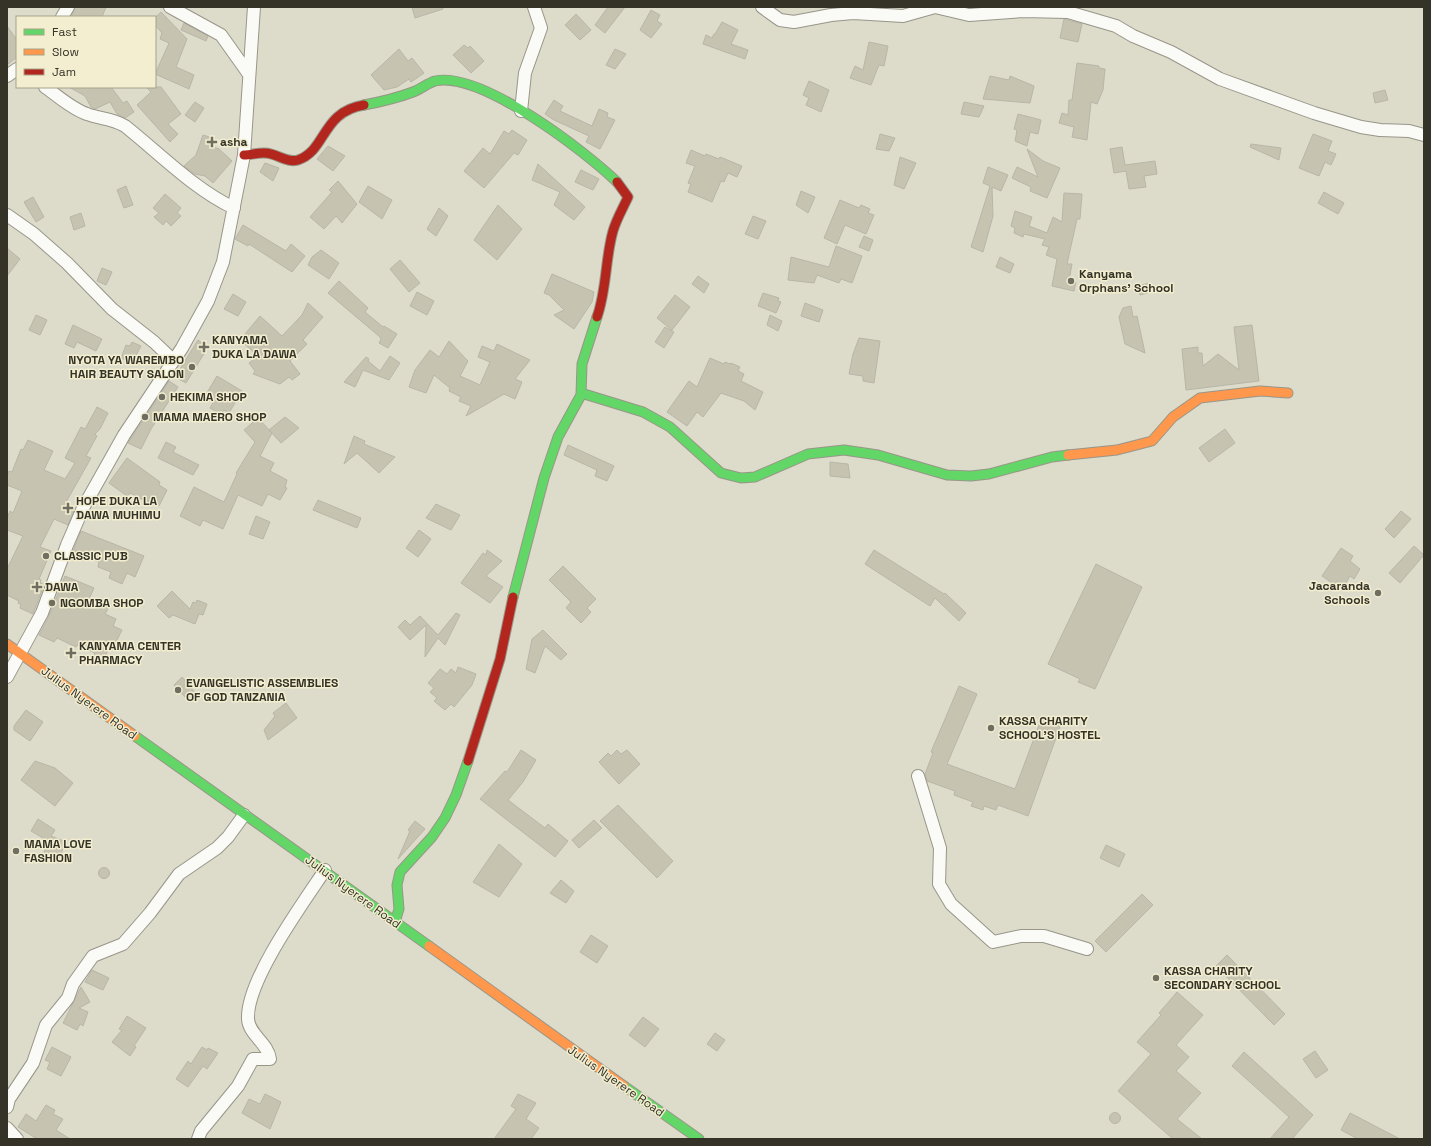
<svg xmlns="http://www.w3.org/2000/svg" width="1431" height="1146" font-family="'Space Grotesk',sans-serif">
	<rect width="100%" height="100%" fill="#dddbca"/>
	<path fill="#c6c3b1" stroke="#b8b6a8" d="M75,7H106L102,17H71Z
		M412,7H443V9L415,18Z
		M608,7H625L605,33L595,25Z
		M651,10L660,15L657,21L662,24L651,38L640,30Z
		M161,12L187,39L176,67L194,75L189,89L155,74L169,43L160,39L162,33L155,25V18Z
		M576,14L591,30L580,40L565,25Z
		M1064,19L1082,24L1078,42L1060,38Z
		M722,22L738,30L731,44L748,50L745,59L703,44L706,35L712,38L714,34H715Z
		M184,23L208,36L206,41L181,30Z
		M7,26L17,40V57L7,65Z
		M869,42L888,46L884,66L879,65L871,85L850,78L855,66L863,70Z
		M464,45L468,48L470,46L484,61L471,73L453,55Z
		M399,49L408,61L412,58L424,73L411,82L409,79L397,87L384,90L371,75Z
		M615,49L626,54L615,69L606,65Z
		M1077,63L1099,66V68L1105,69L1103,90L1097,104L1091,102L1087,140L1072,137L1074,127L1059,123L1062,113L1068,115L1069,100H1072Z
		M990,76L1009,80L1010,76L1034,86L1030,103L983,99Z
		M809,81L829,90L821,112L806,105L809,98L803,95Z
		M69,87H111L123,103L127,101L134,112L125,118L117,114L110,102L95,109L91,107L85,96Z
		M146,87H161L181,114L168,124L178,134L170,142L137,105L151,92Z
		M1385,90L1388,100L1375,103L1373,93Z
		M554,100L563,106L560,111L592,126L599,109L608,113L607,117L615,120L600,149L586,142L589,136L554,120L545,114Z
		M195,102L204,108L195,122L185,115Z
		M964,102L984,106L979,117L961,114Z
		M1018,114L1041,120L1038,134L1030,132L1027,146L1015,141L1017,130L1014,129Z
		M512,130L527,140L518,155L514,153L484,188L464,171L483,148L490,154L504,131L509,134Z
		M880,134L895,138L889,151L876,149Z
		M1313,134L1332,141L1328,151L1336,154L1331,165L1325,162L1319,176L1299,168Z
		M203,135L213,138L210,146L219,149L232,161L213,183L205,176L195,174L184,166L196,155Z
		M1251,144L1281,148L1279,160L1250,147Z
		M328,146L345,156L333,171L317,159Z
		M1122,147L1125,165L1155,161L1157,174L1144,176L1146,187L1129,189L1126,171L1114,173L1110,149Z
		M1027,149L1043,161L1060,168L1047,198L1030,191L1031,187L1012,178L1017,167L1038,177Z
		M691,150L705,156L706,154L719,159L720,157L742,166L737,177L728,173L724,182L721,181L712,202L688,192L691,184L688,183L695,166L686,163Z
		M900,157L916,163L904,189L894,185Z
		M265,163L279,168L273,181L260,172Z
		M538,164L585,207L574,220L554,205L560,192L532,180Z
		M988,167L1008,175L1001,191L992,187L993,216L983,252L971,247L990,186L983,183Z
		M581,170L599,179L593,190L575,182Z
		M338,181L357,204L342,223L336,216L324,229L310,217L332,192L329,190Z
		M126,186L133,205L124,208L117,190Z
		M368,186L392,200L382,219L359,202Z
		M801,191L815,197L808,213L796,205Z
		M1324,192L1344,203L1338,214L1318,203Z
		M1064,193L1082,194L1080,219H1077L1067,264H1072L1069,280L1076,282L1074,291L1052,286L1057,259L1046,255L1049,247L1042,245L1045,239L1024,234L1023,237L1014,233L1015,228L1011,226L1015,211L1032,217L1029,226L1047,233L1053,217L1062,222Z
		M165,194L181,208L177,213L181,216L171,226L166,221L163,225L154,217L159,213L153,208Z
		M33,197L44,217L36,222L24,202Z
		M840,200L859,208L861,205L870,209L868,213L874,215L866,234L845,225L837,244L824,238Z
		M498,205L522,229L497,260L474,240Z
		M439,208L448,216L436,236L427,229Z
		M81,213L85,226L74,230L70,217Z
		M753,216L766,221L758,239L745,234Z
		M243,225L286,251L291,244L305,256L292,272L249,244L248,246L235,239Z
		M864,236L873,240L869,251L859,247Z
		M836,246L862,256L852,283L841,279L839,283L817,275L814,283L788,280L791,257L829,267Z
		M7,248L20,259L7,276Z
		M321,250L339,263L329,279L308,265L312,257Z
		M1000,257L1014,264L1010,273L996,267Z
		M400,260L420,283L409,292L390,269Z
		M102,268L112,272L106,285L97,281Z
		M552,274L594,292L592,302L574,329L554,315L564,310L549,295L544,293Z
		M698,276L709,284L704,293L692,284Z
		M339,281L368,308L365,312L383,327L384,326L397,334L388,348L379,343L381,339L380,337L328,293Z
		M1149,283L1151,292L1140,295L1138,286Z
		M417,292L434,301L427,315L410,306Z
		M763,293L779,298L778,301L781,302L776,313L758,306Z
		M233,294L246,302L238,316L224,309Z
		M675,295L690,307L672,330L657,318Z
		M308,303L323,317L303,340L307,344L290,361L300,374L292,380L289,377L280,384L253,374L255,371L249,363L258,356L240,340L260,316L282,336L302,315Z
		M805,303L823,310L819,322L801,316Z
		M1131,306L1133,317L1137,316L1145,353L1125,344L1119,317L1123,308Z
		M36,315L47,320L40,335L29,330Z
		M770,315L782,321L778,331L767,325Z
		M73,325L102,339L96,351L77,342L74,348L65,344Z
		M1252,325L1259,381L1186,390L1182,349L1198,347V353H1202L1203,366L1218,354L1239,370L1234,327Z
		M665,327L674,332L664,348L655,342Z
		M859,338L880,341L874,383L863,381V376L849,374L853,354Z
		M198,340L208,347L186,383L175,377Z
		M449,341L468,361L460,376L480,385L490,362L478,357L482,346L494,351L497,344L530,360L515,379L522,382L515,399L504,394L466,416L471,406L459,401L461,397L449,391L450,388L434,375L426,393L409,387L415,370L430,350L439,357Z
		M132,342L141,346L132,363L121,358L126,345L130,346Z
		M390,356L400,363L389,380L363,370L355,387L344,382L366,357L369,359L368,361L380,371Z
		M710,358L724,364L725,362L730,364L731,363L740,367L738,371L744,374L741,381L763,392L755,410L744,401L721,393L703,417L697,412L687,426L667,412L689,381L697,387Z
		M217,376L242,391L229,413L224,410L221,414L210,408L214,401L205,396Z
		M169,381L178,387L151,429L141,449L128,443Z
		M97,407L108,413L100,429L95,434L97,436L86,456L91,458L65,504L75,509L68,525L54,519L40,547L51,551L39,579L41,580L40,582L44,585L33,614L20,608L21,605L18,603L19,601L7,595V569L23,536L7,530V518L10,511L13,513L22,491L7,485V476L9,471L12,472L21,449L23,450L28,440L53,451L44,470L65,479L75,463L65,458L81,427L85,429Z
		M285,417L299,428L281,443L269,430Z
		M258,418L272,433L260,456L274,463L270,471L287,480L285,487L287,488L280,500L268,494L262,506L238,495L223,529L203,520L200,526L180,516L194,487L224,502L237,474L236,473L255,442L244,430Z
		M1225,429L1235,443L1209,462L1199,448Z
		M354,436L365,441L364,444L395,457L379,473L357,453L344,464Z
		M166,442L176,447L173,452L199,465L193,475L158,458Z
		M568,445L614,466L607,481L595,476L597,470L564,455Z
		M127,458L160,482L159,485L167,490L159,506L148,500L149,503L130,493L127,496L109,483Z
		M830,462L848,464L850,478L830,476Z
		M318,500L361,518L357,528L313,510Z
		M436,504L460,515L451,530L426,518Z
		M1401,511L1411,519L1394,538L1385,529Z
		M256,516L270,522L263,539L249,534Z
		M419,530L431,539L418,557L406,548Z
		M81,531L144,556L135,577L127,573L122,584L109,578L111,572L98,567L99,562L73,551Z
		M1414,546L1424,555L1400,583L1389,573Z
		M1341,548L1353,556L1350,561L1360,569L1354,579L1350,576L1344,586L1337,581L1335,585L1322,576Z
		M487,550L502,561L486,576L503,587L490,603L461,583L483,553L486,555Z
		M874,550L944,594L945,593L966,613L959,621L935,598L930,606L865,564Z
		M1096,564L1142,587L1095,689L1078,682L1080,679L1048,664Z
		M563,566L596,599L587,608L591,612L581,623L566,608L571,602L549,580Z
		M65,576L94,588L89,599L109,607L105,614L116,619L113,626L122,630L114,646L110,645L102,664L92,660L95,653L77,645L76,647L57,638L54,642L39,635L49,616Z
		M172,591L190,609L193,602L196,603L197,600L207,604L203,615L199,614L195,624L173,615L169,618L157,606Z
		M456,613L460,615L445,645L438,638L425,657L426,625L410,640L398,627L405,620L410,625L420,616L438,635Z
		M543,630L567,654L561,660L545,646L535,673L526,669L532,639Z
		M458,667L476,674L472,685L454,707L451,704L445,710L434,701L437,698L430,692L434,688L428,683L440,669L447,674L451,669L456,673Z
		M182,677L195,692L187,699L174,685Z
		M959,686L977,694L947,764L1015,789L1042,717L1061,724L1028,816L998,805L996,810L984,806L983,810L971,806L973,802L954,795L955,791L927,781L925,774L933,753L931,752Z
		M286,703L297,718L268,740L264,730L275,716L273,713Z
		M26,710L43,722L30,741L14,730V726Z
		M521,750L536,760L523,782L508,800L545,828L548,824L568,841L555,857L480,799L505,771L507,772Z
		M617,750L621,754L627,750L640,764L619,784L599,762L608,753L611,756Z
		M35,761L55,768L73,783L55,806L21,780Z
		M618,805L673,861L657,878L600,821Z
		M38,819L55,830L51,836L66,842L59,858L44,852L49,840L48,841L31,831Z
		M594,820L602,828L579,848L572,840Z
		M415,821L425,829L398,859L410,831L408,830Z
		M499,844L522,864L499,897L473,882Z
		M1106,845L1125,854L1119,867L1100,858Z
		M98.5 873a5.5 5.5 0 1 1 11 0a5.5 5.5 0 1 1-11 0Z
		M561,880L574,891L566,903L550,893Z
		M1142,894L1153,905L1106,952L1095,941Z
		M591,935L608,946L597,963L580,952Z
		M1227,955L1285,1014L1274,1025L1216,966Z
		M92,970L109,978L103,990L85,982Z
		M81,987L90,1002L79,1008L88,1012L83,1026L80,1024L77,1030L63,1023Z
		M1177,992L1203,1015L1176,1045L1189,1057L1176,1071L1201,1093L1177,1119L1202,1139H1173L1118,1091L1151,1054L1137,1042L1161,1015L1159,1013Z
		M127,1016L146,1028L134,1046L136,1047L130,1056L112,1042L122,1030L119,1029Z
		M643,1017L659,1029L645,1047L629,1035Z
		M715,1033L725,1040L717,1051L707,1044Z
		M52,1047L71,1057L61,1076L47,1069L50,1062L45,1060Z
		M202,1047L207,1050L208,1048L218,1053L207,1069L203,1066L188,1087L176,1079L188,1061L191,1064Z
		M1315,1051L1328,1070L1316,1078L1303,1059Z
		M1244,1052L1313,1115L1292,1139H1270L1289,1117L1232,1066Z
		M265,1094L281,1102L270,1129L242,1113L249,1099L260,1104Z
		M518,1094L536,1103L526,1119L539,1128L531,1139H494L516,1109L511,1106Z
		M46,1105L55,1110L53,1114L63,1119L56,1130L70,1139H37L18,1127L26,1114L36,1121Z
		M1109.5 1118a5.5 5.5 0 1 1 11 0a5.5 5.5 0 1 1-11 0Z
		M1350,1113L1400,1139H1358L1341,1130Z"/>
	<g fill="none" stroke-linecap="round" stroke-linejoin="round">
		<g stroke="#989689" stroke-width="14">
			<path id="street" d="M170,7L221,35L248,73
				M762,7L780,20L794,22L831,15L853,13L903,16L935,7L969,15L1023,11L1068,12L1116,26L1133,36L1171,52L1220,79L1314,113L1361,127L1380,130L1409,131L1424,135
				M62,17L68,7
				M7,76L17,69
				M45,87C58,96 72,109 87,114C100,119 112,118 125,126C159,153 195,190 234,208
				M521,111L525,73L541,28L534,7
				M7,215L34,234L67,263L112,309L154,342L173,360
				M7,677L42,613L67,545L83,508L124,435L182,348L208,301L223,262L244,155L254,7
				M918,776L940,848L939,884L951,904L993,942L1021,936H1044L1087,949
				M7,1107L9,1099L33,1063L46,1025L68,998L73,984L93,956L123,944L150,913L179,874L217,848L228,837L244,815
				M7,1128L17,1139
				M198,1139L201,1131L238,1086L253,1059H270C268,1043 249,1035 248,1019C246,981 303,903 325,870"/>
		</g>
		<g stroke="#989689" stroke-width="11">
			<path id="fast" d="M364,105C380,102 397,98 413,92C421,89 428,83 435,81C481,71 585,151 617,182
				M581,393L643,412L670,427L721,473L741,478L755,477L808,454L844,450L878,455L947,475L971,476L989,474L1052,457L1068,455
				M513,597L544,478L558,437L581,395L582,364L597,317
				M135,736C232,806 331,875 429,946
				M395,922L399,909L397,885L400,872L432,837L445,818L456,795L468,761
				M624,1086L699,1139"/>
		</g>
		<g stroke="#989689" stroke-width="11">
			<path id="slow" d="M1068,455L1117,450L1152,441L1173,417L1200,398L1260,391L1288,393
				M7,644L135,736
				M429,946L624,1086"/>
		</g>
		<g stroke="#989689" stroke-width="11">
			<path id="jam" d="M244,155C253,155 262,151 271,154C280,156 288,163 298,160C327,150 321,112 364,105
				M597,317C607,289 605,259 613,231C616,220 623,208 628,197L617,182
				M468,761L500,659L513,597"/>
		</g>
		<use href="#street" stroke="#fafaf7" stroke-width="12"/>
		<use href="#fast" stroke="#63d668" stroke-width="9"/>
		<use href="#slow" stroke="#ff974d" stroke-width="9"/>
		<use href="#jam" stroke="#b3261e" stroke-width="9"/>
	</g>
	<g fill="#706e61" stroke="#f2eecf" stroke-width="1.5">
		<path d="M210 136h4v4h4v4h-4v4h-4v-4h-4v-4h4z"/>
		<circle cx="1071" cy="281" r="4"/>
		<path d="M202 341h4v4h4v4h-4v4h-4v-4h-4v-4h4z"/>
		<circle cx="192" cy="367" r="4"/>
		<circle cx="162" cy="397" r="4"/>
		<circle cx="145" cy="417" r="4"/>
		<path d="M66 502h4v4h4v4h-4v4h-4v-4h-4v-4h4z"/>
		<circle cx="46" cy="556" r="4"/>
		<path d="M35 581h4v4h4v4h-4v4h-4v-4h-4v-4h4z"/>
		<circle cx="1378" cy="593" r="4"/>
		<circle cx="52" cy="603" r="4"/>
		<path d="M69 647h4v4h4v4h-4v4h-4v-4h-4v-4h4z"/>
		<circle cx="178" cy="690" r="4"/>
		<circle cx="991" cy="728" r="4"/>
		<circle cx="16" cy="851" r="4"/>
		<circle cx="1156" cy="978" r="4"/>
	</g>
	<g text-anchor="middle" dominant-baseline="central" stroke-width="3" stroke-linejoin="round" paint-order="stroke">
		<g font-size="12" font-weight="bold" fill="#353328" stroke="#f2eecf" text-anchor="start">
			<text x="220" y="142">asha</text>
			<text x="1079" y="274">Kanyama<tspan x="1079" dy="14">Orphans' School</tspan></text>
			<text x="212" y="340">KANYAMA<tspan x="212" dy="14">DUKA LA DAWA</tspan></text>
			<text x="184" y="360" text-anchor="end">NYOTA YA WAREMBO<tspan x="184" dy="14">HAIR BEAUTY SALON</tspan></text>
			<text x="170" y="397">HEKIMA SHOP</text>
			<text x="153" y="417">MAMA MAERO SHOP</text>
			<text x="76" y="501">HOPE DUKA LA<tspan x="76" dy="14">DAWA MUHIMU</tspan></text>
			<text x="54" y="556">CLASSIC PUB</text>
			<text x="1370" y="586" text-anchor="end">Jacaranda<tspan x="1370" dy="14">Schools</tspan></text>
			<text x="45" y="587">DAWA</text>
			<text x="60" y="603">NGOMBA SHOP</text>
			<text x="79" y="646">KANYAMA CENTER<tspan x="79" dy="14">PHARMACY</tspan></text>
			<text x="186" y="683">EVANGELISTIC ASSEMBLIES<tspan x="186" dy="14">OF GOD TANZANIA</tspan></text>
			<text x="999" y="721">KASSA CHARITY<tspan x="999" dy="14">SCHOOL'S HOSTEL</tspan></text>
			<text x="24" y="844">MAMA LOVE<tspan x="24" dy="14">FASHION</tspan></text>
			<text x="1164" y="971">KASSA CHARITY<tspan x="1164" dy="14">SECONDARY SCHOOL</tspan></text>
		</g>
		<g font-size="12" fill="#353328" stroke="#f2eecf">
			<text transform="translate(89 703) rotate(36)">Julius Nyerere Road</text>
			<text transform="translate(353 892) rotate(36)">Julius Nyerere Road</text>
			<text transform="translate(616 1081) rotate(35)">Julius Nyerere Road</text>
		</g>
	</g>
	<rect width="1431" height="1146" fill="none" stroke="#353328" stroke-width="16"/>
	<rect x="16" y="16" width="140" height="72" fill="#f2eecf" stroke="#a6a38c"/>
	<rect x="24" y="29" width="20" height="6" fill="#63d668" stroke="#a6a38c"/>
	<text x="52" y="36" font-size="12" fill="#353328">Fast</text>
	<rect x="24" y="49" width="20" height="6" fill="#ff974d" stroke="#a6a38c"/>
	<text x="52" y="56" font-size="12" fill="#353328">Slow</text>
	<rect x="24" y="69" width="20" height="6" fill="#b3261e" stroke="#a6a38c"/>
	<text x="52" y="76" font-size="12" fill="#353328">Jam</text>
</svg>
